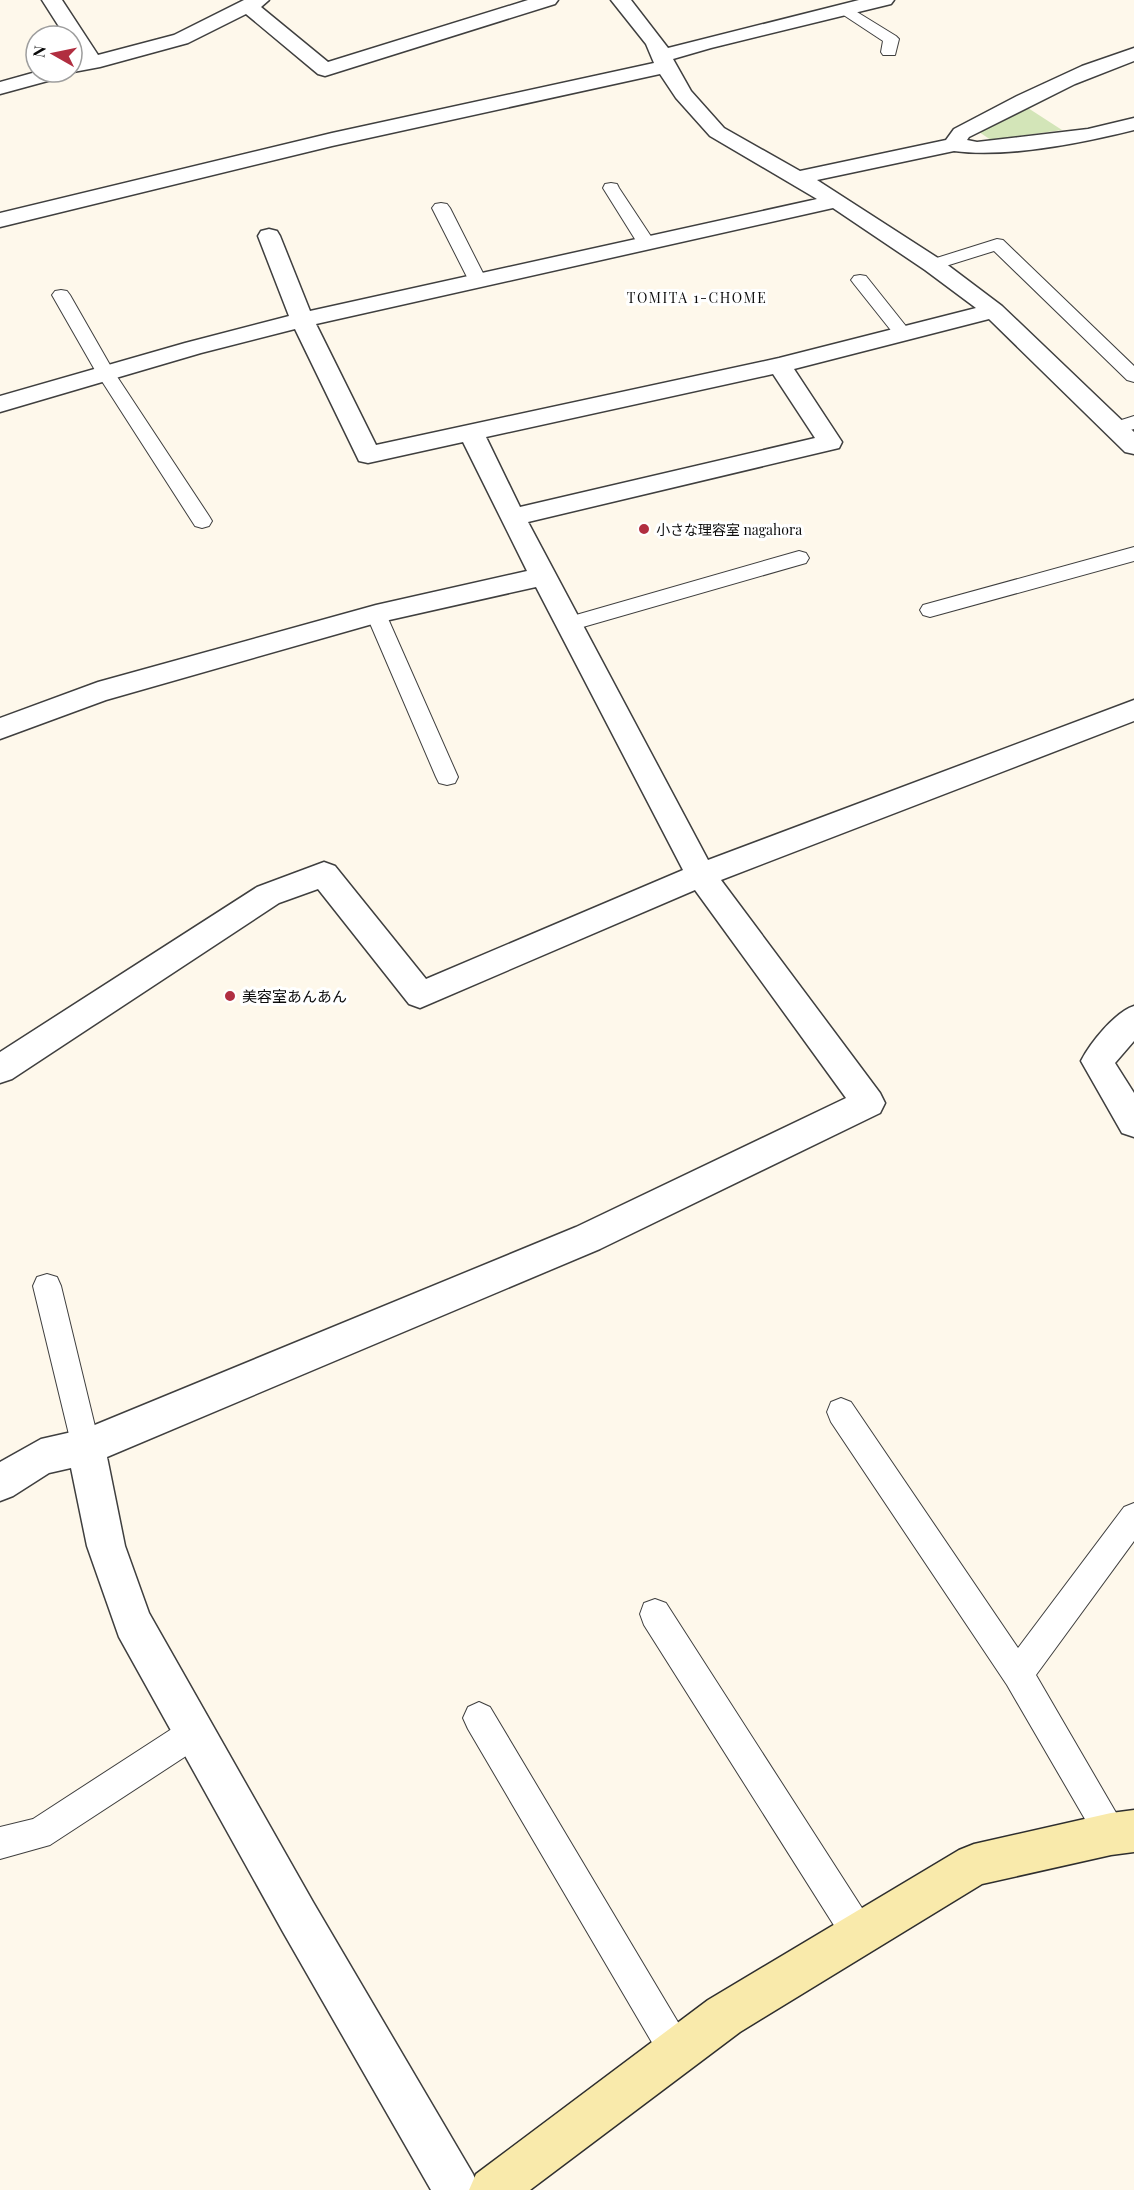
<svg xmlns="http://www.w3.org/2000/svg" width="1134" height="2190" font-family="'Playfair Display','Noto Sans JP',serif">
	<rect width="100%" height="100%" fill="#fef8eb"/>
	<path fill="#d3e5b8" d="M1028,108L1062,130L991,140L976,130Z"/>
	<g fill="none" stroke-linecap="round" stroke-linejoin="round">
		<g stroke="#3f3f3f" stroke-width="2">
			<path id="lane" d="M844,4L896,36L899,39L895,55H883L881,52L883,41L839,12L836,9Z
				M611,183L617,184L619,188L656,244L653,248H641L638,244L603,188L605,184Z
				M441,203L447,204L450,208L487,281L484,285H472L469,281L432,208L435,204Z
				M997,239L1003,240L1134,366V382L1127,380L994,251L933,270L927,269L924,265L927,261Z
				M860,275L866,276L909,330L912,334L909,338H897L854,284L851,280L854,276Z
				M61,290L67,291L70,295L114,372L209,516L212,521L209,526L202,528L195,526L96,372L52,295L55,291Z
				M1134,416V429L1116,434L1109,432L1106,428L1109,424Z
				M1134,547V561L930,617L923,615L920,610L923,605Z
				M799,551L806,553L809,558L806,563L569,631L562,629L558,624L562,619Z
				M376,607L383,609L386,614L458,777L455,783L447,785L439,783L436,777L366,614L369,609Z
				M47,1274L57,1277L61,1286L100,1447L96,1457L86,1461L76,1457L72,1447L33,1286L37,1277Z
				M841,1398L851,1402L1018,1648L1124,1507L1134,1503V1541L1036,1675L1122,1823L1127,1834L1122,1845L1111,1850L1100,1845L1007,1685L831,1422L827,1412L831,1402Z
				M655,1599L666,1603L871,1922L876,1934L871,1946L859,1951L847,1946L644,1625L640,1614L644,1603Z
				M479,1702L490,1707L688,2039L693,2051L688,2063L676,2068L664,2063L468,1729L463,1718L468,1707Z
				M195,1716L206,1721L211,1732L206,1743L50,1845L0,1859V1827L33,1819L184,1721Z"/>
		</g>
		<g stroke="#3f3f3f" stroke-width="3">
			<path id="street" d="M42,0H62L98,55L174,35L244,0H269L261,7L328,62L528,0H558L555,4L325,76L318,74L246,14L188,43L100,67L68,73L66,76L0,94V82L36,72H72V62L81,59L72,46V36H65Z
				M611,0H631L668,48L859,0H894L891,4L711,48L673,59L691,91L724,128L800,171L946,140L954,129L1017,96L1082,66L1134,48V61L1075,84L969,137L967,140L977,142L1088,129L1134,118V130C1082,143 1006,158 954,151L817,180L941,260L1002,306L1134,432V454L1125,452L989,319L794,369L842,442L839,448L528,522L708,860L1134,700V721L721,880L880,1093L885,1103L880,1113L600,1249L107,1457L125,1546L149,1613L313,1902L473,2174L480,2190H431L283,1932L119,1637L87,1546L71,1468L49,1473L13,1496L0,1501V1462L41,1439L85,1429L576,1227L846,1098L695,890L420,1008L409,1004L318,889L279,903L12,1079L0,1083V1052L257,887L324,862L335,866L426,979L683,870L536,587L376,623L106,700L0,739V718L98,682L376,605L527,571L463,442L368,463L359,461L295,329L201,353L0,412V396L185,343L289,316L258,236L261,231L269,229L277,231L280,236L310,311L817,199L710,136L676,98L660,74L332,146L0,227V213L332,133L654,63L646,44ZM833,208L925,270L976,308L779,358L376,445L316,324ZM773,374L815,438L520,507L486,437Z
				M1134,1006V1041L1115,1063L1134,1093V1137L1122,1133L1081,1061C1090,1043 1115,1012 1134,1006Z"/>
		</g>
		<g stroke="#2e2e2e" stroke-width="3">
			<path id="secondary" d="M1134,1810V1852L1111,1855L982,1884L740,2032L530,2190H469L476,2174L708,2000L959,1850L974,1844L1111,1813Z"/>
		</g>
		<use href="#lane" fill="#fff" fill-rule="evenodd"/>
		<use href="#street" fill="#fff" fill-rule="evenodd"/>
		<use href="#secondary" fill="#f9eaab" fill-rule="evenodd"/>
	</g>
	<g fill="#b12e40" stroke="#fff" stroke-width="2">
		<circle cx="644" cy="529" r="6"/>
		<circle cx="230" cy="996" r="6"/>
	</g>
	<g text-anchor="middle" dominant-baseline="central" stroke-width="6" stroke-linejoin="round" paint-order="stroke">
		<g font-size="14" letter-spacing="1.5" fill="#0c0c0c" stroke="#fff">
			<text x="697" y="297">TOMITA 1-CHOME</text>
		</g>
		<g font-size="14" fill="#0c0c0c" stroke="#fff" text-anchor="start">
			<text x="656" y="529">小さな理容室 nagahora</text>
		</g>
		<g font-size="15" fill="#0c0c0c" stroke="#fff" text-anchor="start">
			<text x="242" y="996">美容室あんあん</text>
		</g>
	</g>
	<g transform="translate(54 54) rotate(279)"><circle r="28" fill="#ffffff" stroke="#9e9e9e" stroke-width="1.5"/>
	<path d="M0-4.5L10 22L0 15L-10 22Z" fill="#b12e40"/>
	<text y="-9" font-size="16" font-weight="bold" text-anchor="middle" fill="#0c0c0c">N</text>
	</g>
</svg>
